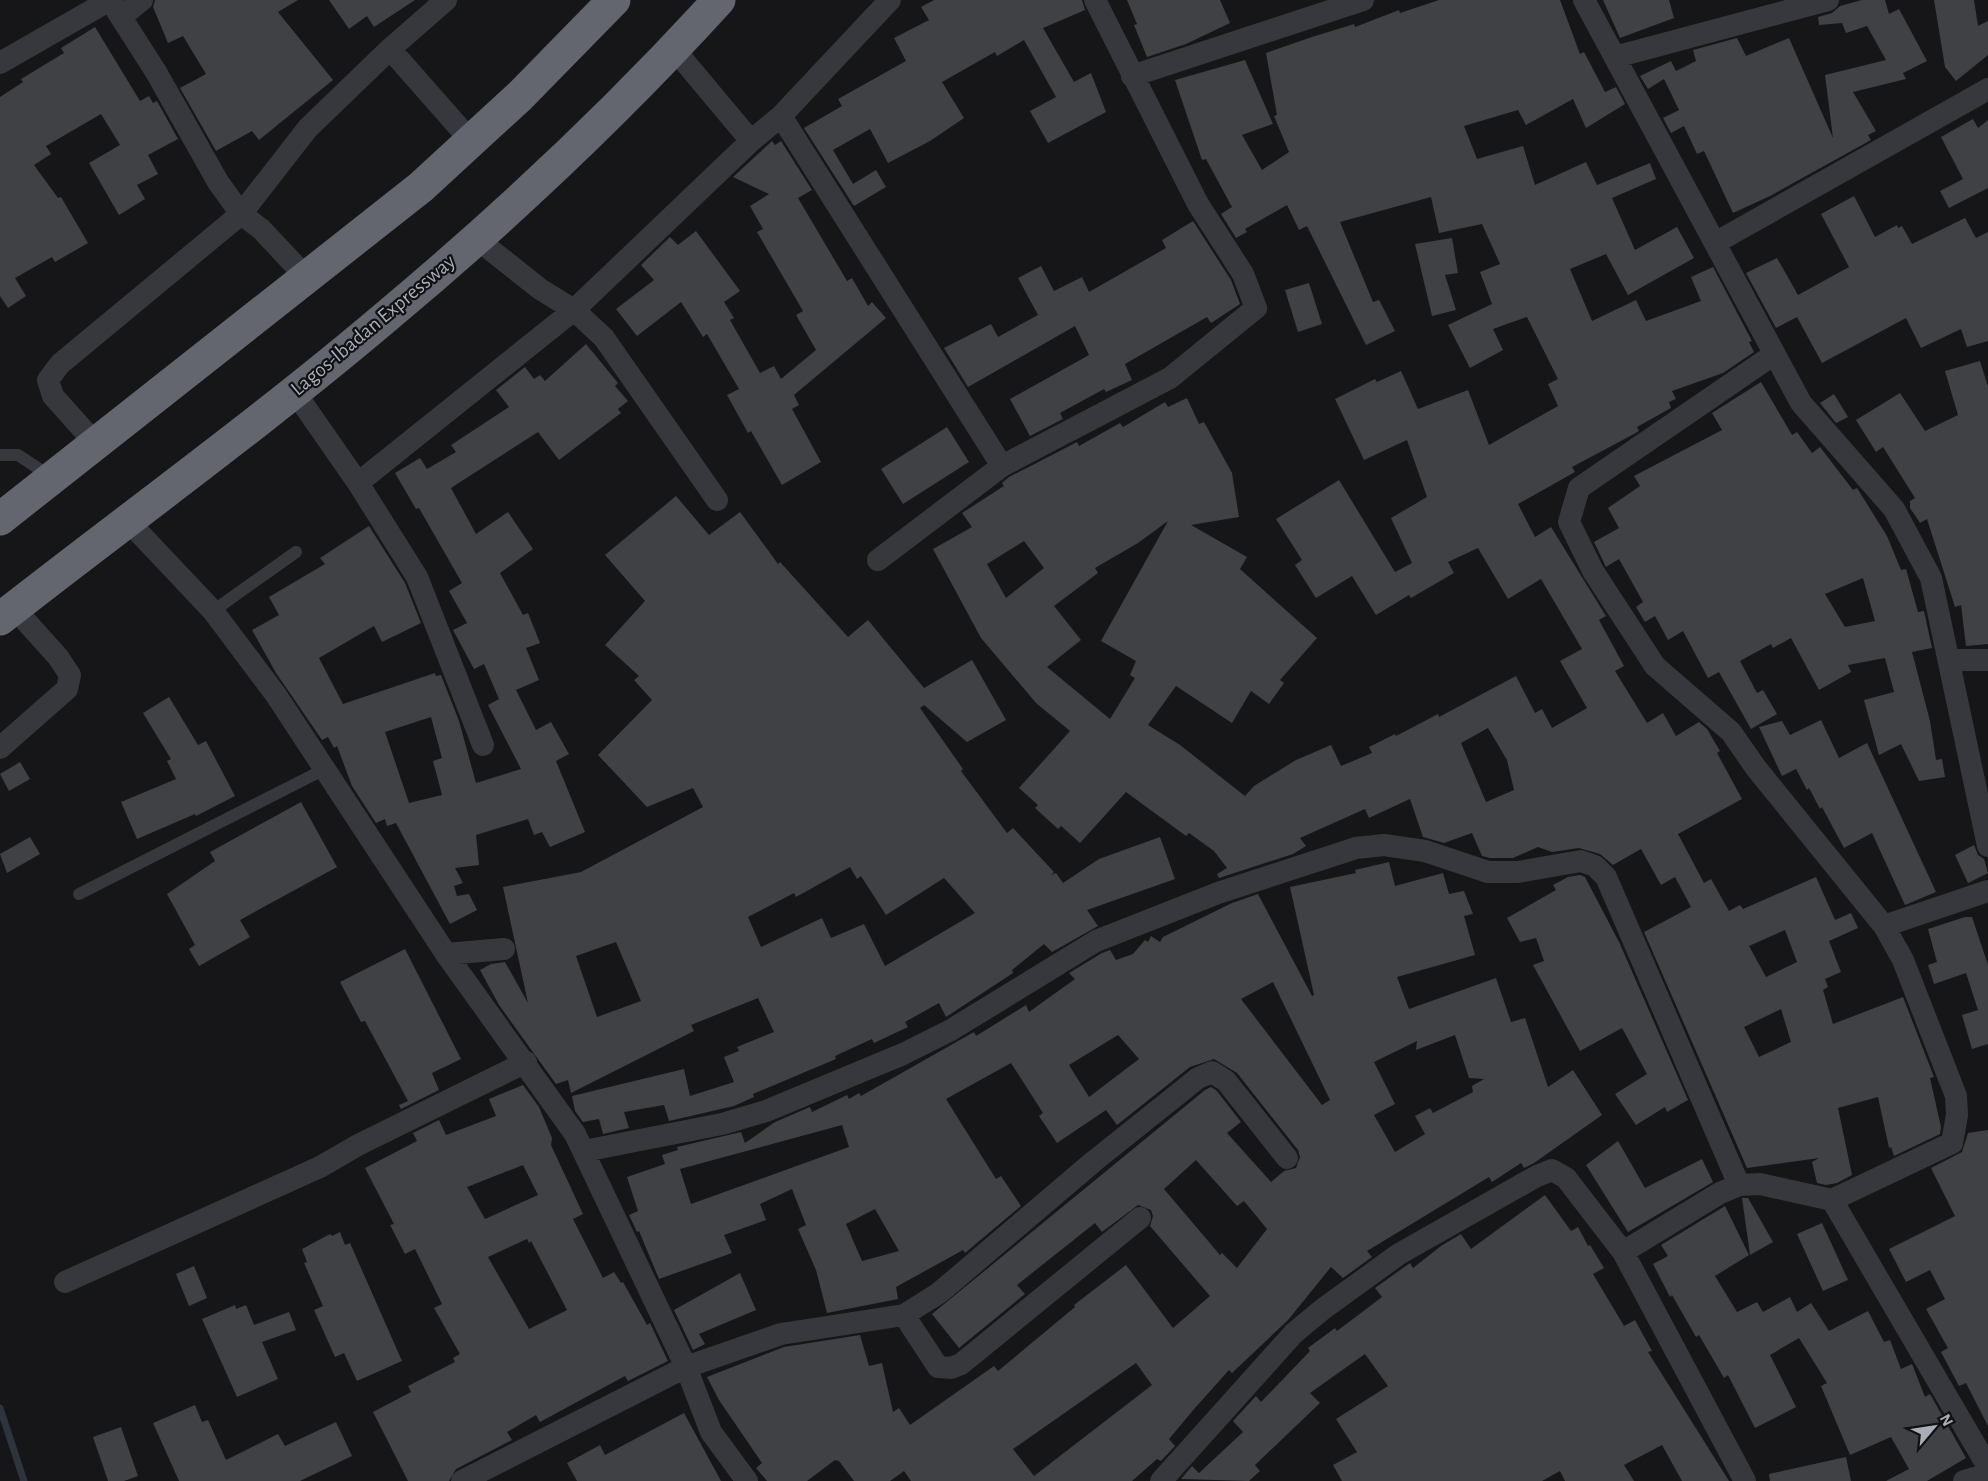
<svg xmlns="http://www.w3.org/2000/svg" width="1988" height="1481" font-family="'Alegreya Sans',sans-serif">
	<rect width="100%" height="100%" fill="#161618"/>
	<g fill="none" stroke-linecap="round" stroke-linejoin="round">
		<path stroke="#2c353c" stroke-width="7" d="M0,1408L24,1481"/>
	</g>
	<path fill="#404145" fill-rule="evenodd" d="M155,0H298L278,12L333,80L259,140L252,131L216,151L180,88L206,74L183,36L168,43L153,7Z
		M329,0H415L374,27L367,16L349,29Z
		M934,0H1082L1085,10L1043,28L1074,82L1091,73L1106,112L1048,143L1030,111L1056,97L1024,40L997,56L995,52L942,82L964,118L930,141L888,163L870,129L833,150L853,184L876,170L886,187L854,206L804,128L842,106L838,99L906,61L894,38L929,20L921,7Z
		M1127,0H1220L1230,23L1186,44L1147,57L1134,25L1137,24Z
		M1439,0H1560L1580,54L1584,52L1605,92L1616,87L1625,104L1586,128L1573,99L1526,125L1518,110L1464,126L1477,159L1523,146L1535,185L1586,162L1597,185L1650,163L1656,179L1612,198L1635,250L1677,227L1694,258L1628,295L1606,254L1570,269L1592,321L1636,300L1646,321L1701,301L1691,277L1713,267L1752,341L1749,342L1754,352L1723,373L1672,391L1676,399L1669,402L1671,408L1637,427L1639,431L1634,434L1572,467L1575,472L1518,504L1535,537L1551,527L1606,616L1599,620L1624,666L1615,671L1647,723L1663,713L1676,736L1699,722L1707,729L1720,751L1717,753L1742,799L1678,834L1704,883L1711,879L1729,911L1740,905L1743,909L1816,877L1835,920L1851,913L1858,928L1829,941L1841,972L1825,979L1828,987L1823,990L1833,1024L1903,997L1934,1077L1930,1078L1941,1127L1940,1134L1894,1156L1891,1147L1889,1148L1878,1097L1838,1108L1852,1175L1837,1183L1826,1185L1817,1183L1812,1162L1819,1158L1747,1168L1644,932L1691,907L1675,877L1661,885L1641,849L1613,865L1600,854L1579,848L1552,852L1538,847L1513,858H1490L1482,856L1472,833L1444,843L1423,837L1410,799L1369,818L1365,809L1300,838L1306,846L1293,854L1219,878L1217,874L1227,868L1214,851L1189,833L1186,836L1126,792L1080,843L1061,826L1058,829L1035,808L1038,805L1019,788L1070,731L1036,703L981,638L933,549L972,527L962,513L1004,486L1002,483L1009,477L1077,442L1079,446L1120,423L1123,427L1165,402L1168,407L1187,398L1199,424L1204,422L1232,473L1239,517L1191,525L1247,557L1240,569L1317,638L1280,680L1284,683L1269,704L1251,691L1232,723L1176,686L1148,725L1180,745L1245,796L1254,786L1296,760L1331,745L1341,766L1372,753L1369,747L1395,734L1396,736L1438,714L1439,717L1516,676L1535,713L1542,709L1552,728L1587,708L1560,661L1582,649L1541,579L1508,599L1478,548L1448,562L1454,573L1411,598L1409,595L1376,615L1352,576L1316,598L1295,565L1302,560L1276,519L1339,480L1395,572L1412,563L1391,518L1427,497L1407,440L1364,460L1335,399L1375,379L1377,382L1401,371L1418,409L1468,390L1489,445L1558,406L1548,384L1558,379L1527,317L1493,329L1503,350L1470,368L1448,325L1492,304L1480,272L1500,264L1482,224L1439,233L1431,197L1340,222L1373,302L1379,300L1395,331L1366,345L1307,226L1299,230L1287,205L1245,229L1247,232L1236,238L1221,214L1232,207L1206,159L1202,160L1175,80L1245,60L1273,124L1242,135L1262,170L1289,152L1274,116L1277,115L1266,53L1312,37L1354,24L1355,27L1399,10L1400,13ZM1168,521L1101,641L1136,661L1130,675L1135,678L1110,719L1047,667L1081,640L1054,606L1098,573L1095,568L1138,543ZM1024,541L1044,568L1006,598L987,564ZM1488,728L1507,760L1514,790L1486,802L1461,743ZM1785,930L1797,962L1766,977L1749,946ZM1781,1009L1791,1042L1759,1057L1744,1027Z
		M1603,0H1669L1674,18L1620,38Z
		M1862,0H1885L1889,14L1899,9L1927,61L1903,73L1906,79L1853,92L1876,131L1868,135L1871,140L1770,196L1733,213L1704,151L1697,154L1684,126L1671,133L1663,118L1679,110L1664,79L1648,89L1640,76L1671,61L1676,71L1696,61L1693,50L1737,38L1746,56L1789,38L1833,138L1825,75L1886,60L1867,26L1846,33L1842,23L1819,25L1818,17L1832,13L1840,6Z
		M1934,0H1974L1978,26L1988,21V55L1956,81L1945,67Z
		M95,27L140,101L149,96L153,103L157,101L178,139L148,155L158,174L137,185L145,199L119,215L89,163L120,145L101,114L46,146L51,154L34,165L58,198L61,197L88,243L55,262L52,257L15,278L26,296L8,308L0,296V97L23,82L21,79L64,53L61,48Z
		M1973,119L1978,128L1988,120V188L1949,208L1940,191L1963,179L1941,137Z
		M772,141L775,145L781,141L812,190L798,198L847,281L852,278L868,306L872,302L886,318L794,395L799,405L792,409L821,462L782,485L751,431L748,433L727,395L739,389L707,334L703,337L681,302L637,336L616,309L654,280L641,265L670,237L678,245L696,231L740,291L724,302L734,318L730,320L760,373L774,366L781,379L816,350L796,315L803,311L757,232L763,229L750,206L769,194L733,177Z
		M1854,196L1875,237L1897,225L1898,228L1902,226L1912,244L1965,218L1976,238L1988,232V341L1967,347L1961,329L1921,348L1906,318L1822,363L1797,317L1776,328L1746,273L1777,258L1798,295L1849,267L1821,214Z
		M1193,221L1231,280L1240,304L1211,323L1207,317L1125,364L1132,380L1106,392L1104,389L1060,413L1063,419L1030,436L1010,399L1089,355L1075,326L968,387L944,348L991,324L998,337L1038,315L1018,278L1041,266L1054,291L1082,277L1089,292L1166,248L1162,240Z
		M1452,238L1458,273L1445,275L1456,310L1432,316L1415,244Z
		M1309,283L1322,324L1298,332L1285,290Z
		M586,344L618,383L615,386L628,401L618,409L621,413L559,460L538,432L451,488L476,534L508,512L533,549L500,573L523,615L528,613L540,643L526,648L539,680L516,690L536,730L551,722L569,754L556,761L585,832L550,847L542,832L534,835L528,819L476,835L479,865L455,868L463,883L454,886L457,896L469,894L477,910L450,924L396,823L387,826L385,819L376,823L352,786L337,746L334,748L328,737L322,740L276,673L252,630L279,615L269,597L325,564L320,558L369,526L405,583L421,623L382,642L374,626L319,658L343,704L435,673L436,676L441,675L459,721L476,783L521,769L488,705L499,699L484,664L474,669L453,630L467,623L449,591L462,583L419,508L416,509L395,473L420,458L427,469L456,452L451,445L509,407L496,390L525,367L534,379L540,375L545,381ZM431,717L442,758L433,761L442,795L409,803L385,732Z
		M1980,361L1988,387V644L1966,646L1961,605L1955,607L1927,519L1920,523L1910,508V501L1915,498L1883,447L1876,452L1856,420L1900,393L1925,431L1958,415L1945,371Z
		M1761,382L1792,435L1797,432L1812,453L1820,447L1853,490L1857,488L1887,536L1901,570L1906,569L1918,612L1924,611L1932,648L1912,652L1930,721L1936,760L1942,759L1945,777L1919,781L1901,744L1879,755L1864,700L1894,692L1885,658L1848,665L1851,672L1819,690L1791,638L1773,648L1771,644L1740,661L1757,693L1763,690L1777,714L1751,729L1719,672L1708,678L1683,631L1668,640L1655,616L1645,622L1636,607L1643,602L1619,559L1606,567L1594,542L1619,528L1608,508L1640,486L1634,476L1722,430L1712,413ZM1863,578L1875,621L1845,627L1825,594Z
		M1834,394L1848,417L1836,423L1820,403Z
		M947,427L969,462L903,504L881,469Z
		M676,496L709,535L740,512L778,564L780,562L848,637L868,620L924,688L972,660L1006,720L967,742L924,705L920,708L963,769L961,771L1007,833L1013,828L1054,872L1051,875L1056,873L1063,883L1099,859L1160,837L1175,879L1087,910L1098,926L1052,952L1044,944L1012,970L1013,973L946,1017L939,1003L905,1022L908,1027L874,1043L872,1039L835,1056L836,1059L753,1094L754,1097L734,1106L669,1121L664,1105L624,1112L629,1128L603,1134L599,1119L583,1122L575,1111L572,1096L684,1069L690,1096L734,1082L724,1057L739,1051L737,1047L774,1032L758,998L691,1025L694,1031L571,1093L568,1080L556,1084L499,1005L480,970L491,964L505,962L528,1003L503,887L581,872L703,807L693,788L647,807L598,755L652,700L634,680L639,676L605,645L645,601L605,555ZM850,867L857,879L861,876L886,915L944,878L975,913L885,966L864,924L831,938L822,918L761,947L748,917L794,893L796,897ZM616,942L641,1001L597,1017L576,956Z
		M169,697L198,745L206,741L235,796L196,816L195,814L137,839L121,802L176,779L167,761L171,759L143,713Z
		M1821,720L1839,758L1867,743L1936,892L1905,905L1872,833L1844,848L1822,807L1820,809L1809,788L1807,790L1796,769L1782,776L1759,727L1782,721L1790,735Z
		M20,762L30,779L9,791L0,774Z
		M301,802L337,867L240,920L250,937L199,966L189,949L195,945L167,894L215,861L210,852Z
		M30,837L40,854L7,873L0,854Z
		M1974,845L1978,855L1984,859L1988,873L1968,883L1955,855Z
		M1389,862L1395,886L1443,873L1449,894L1464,891L1473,914L1464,916L1475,955L1397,977L1409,1009L1496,978L1511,1022L1525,1018L1548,1087L1573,1070L1602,1115L1534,1163L1524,1168L1521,1163L1492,1182L1489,1177L1367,1251L1372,1257L1343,1278L1331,1267L1288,1320L1232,1373L1229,1370L1195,1408L1169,1439L1175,1446L1161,1461L1157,1459L1132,1481H911L904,1471L890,1481H854L839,1461L835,1460L807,1481H767L756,1468L762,1463L719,1400L707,1377L784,1347L860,1335L869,1366L882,1363L893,1412L899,1408L910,1425L994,1366L998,1371L1075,1307L1074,1305L1126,1265L1173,1328L1210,1296L1150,1226L1153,1216L1151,1210L1138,1205L1102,1232L1095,1223L1017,1285L1025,1294L959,1348L932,1314L1205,1090L1211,1087L1217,1091L1241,1122L1227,1133L1271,1182L1284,1171L1296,1168L1300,1157L1298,1150L1237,1073L1214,1059L1190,1067L1117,1125L1106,1110L1057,1143L1039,1116L1043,1113L1011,1063L946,1099L996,1179L1001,1176L1021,1206L965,1253L963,1250L896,1287L898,1299L827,1313L816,1270L798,1229L806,1225L792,1189L760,1204L766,1220L724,1235L732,1253L659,1279L639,1231L637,1232L629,1215L638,1211L627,1177L665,1164L662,1155L678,1150L677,1147L741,1132L745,1143L775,1122L810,1107L812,1112L847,1095L849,1099L859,1093L861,1096L974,1032L976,1036L1026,1005L1029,1012L1075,979L1069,973L1102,953L1110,950L1116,960L1133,954L1145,940L1148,942L1151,936L1160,942L1163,937L1232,903L1258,894L1312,996L1314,995L1290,887L1356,873L1355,870ZM1273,982L1330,1100L1322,1105L1241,999ZM1118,1035L1139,1059L1089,1097L1069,1065ZM1455,1035L1469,1078L1484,1079L1472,1086L1473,1092L1433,1113L1430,1108L1415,1116L1425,1134L1395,1152L1374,1115L1395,1104L1374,1062L1417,1041L1416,1050ZM842,1125L849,1147L691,1204L680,1169ZM1196,1160L1237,1206L1244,1201L1267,1229L1237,1268L1222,1253L1220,1255L1164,1189ZM875,1209L899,1251L862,1261L846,1224ZM1136,1363L1152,1385L1034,1476L1013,1449Z
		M1580,875L1585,877L1620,944L1688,1100L1667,1112L1665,1107L1636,1125L1615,1094L1647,1074L1622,1028L1580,1051L1533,965L1544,961L1536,938L1520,942L1507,918L1556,890L1553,885L1568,877Z
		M1965,917H1972L1988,965V1044L1972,1049L1962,1015L1978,1010L1966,973L1934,984L1928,965L1937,962L1928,929Z
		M405,949L461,1059L432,1073L439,1090L401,1109L399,1105L408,1101L365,1021L361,1022L340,982Z
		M523,1085L539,1107L552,1138L551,1145L583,1214L573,1219L603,1278L614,1272L621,1283L623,1282L647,1325L650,1323L668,1361L628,1381L625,1376L540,1422L536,1415L507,1432L512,1440L456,1469L449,1481H408L373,1412L411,1392L408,1386L455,1362L453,1358L460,1354L434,1308L442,1304L415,1249L405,1254L390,1225L394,1224L365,1168L417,1141L413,1133L439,1120L446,1135L496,1116L489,1099ZM523,1165L538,1195L485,1219L467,1187ZM527,1239L529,1243L531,1241L567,1310L529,1329L488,1257Z
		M1988,1130V1426L1966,1383L1959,1386L1941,1352L1948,1348L1926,1309L1945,1299L1930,1270L1906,1282L1889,1249L1955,1216L1931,1168L1962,1152L1968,1133Z
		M1618,1141L1645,1188L1702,1159L1713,1182L1628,1232L1586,1165Z
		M1545,1195L1571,1231L1578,1227L1588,1246L1590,1245L1604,1268L1593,1274L1624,1326L1635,1320L1652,1351L1648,1352L1729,1481H1682L1662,1445L1624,1465L1634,1481H1565L1560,1471L1542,1481H1342L1333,1465L1357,1452L1336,1419L1388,1386L1365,1354L1310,1393L1320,1403L1255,1465L1260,1471L1249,1481L1181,1479L1192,1466L1199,1473L1243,1432L1233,1421L1256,1396L1261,1402L1310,1351L1308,1348L1335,1328L1337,1331L1382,1297L1375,1288L1410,1263L1413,1268L1441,1246L1461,1234L1471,1249Z
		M1742,1198H1748L1773,1242L1750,1255Z
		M1725,1206L1749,1255L1715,1276L1737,1312L1757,1302L1763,1312L1790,1297L1797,1312L1811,1303L1829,1331L1868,1311L1884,1342L1890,1340L1901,1369L1912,1364L1925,1397L1930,1394L1966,1458L1927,1481H1886L1909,1469L1891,1437L1850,1455L1821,1386L1827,1383L1799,1338L1770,1355L1796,1407L1755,1428L1728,1375L1724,1378L1699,1335L1696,1337L1672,1295L1670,1297L1653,1264L1668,1256L1661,1245Z
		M1822,1223L1848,1280L1823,1291L1797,1234Z
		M340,1232L345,1245L350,1243L402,1361L357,1381L344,1353L335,1357L314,1310L323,1306L304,1263L307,1262L302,1249L330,1234L332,1236Z
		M194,1266L207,1298L189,1306L176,1274Z
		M740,1273L756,1310L699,1334L705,1344L693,1350L674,1310Z
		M235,1305L236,1309L246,1305L254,1325L289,1312L296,1330L262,1342L278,1379L237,1397L202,1319Z
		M195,1405L202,1422L208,1420L226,1460L278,1434L285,1446L336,1422L352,1456L300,1481H179L153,1423Z
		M684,1413L721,1481H577L567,1463L600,1445L605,1455Z
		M121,1427L138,1476L124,1481H108L93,1437Z
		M1846,1457L1851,1481H1770L1769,1474Z"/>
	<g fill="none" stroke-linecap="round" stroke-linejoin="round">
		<path stroke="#37383d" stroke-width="12" d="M0,455H18L50,476
			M213,611L296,552
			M79,894L325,769"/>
		<path stroke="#37383d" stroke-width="22" d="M110,0L156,72L218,182L241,214L261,229L307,278
			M1584,0L1801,403L1894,509L1931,578L1988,846
			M121,17L142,0
			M390,49L471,141
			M674,49L751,141
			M1615,57L1828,0
			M0,63L110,0
			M1132,76L1363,0
			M781,116L1002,466
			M477,239L540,289L574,310L604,338L717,500
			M1715,243L1988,89
			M294,391L358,483L417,577L483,745
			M97,445L53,396L48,380L60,364L241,214L308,128L390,49L446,0
			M358,483L574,310L751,141L781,116L890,0
			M128,521L213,611L276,695L446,954L575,1134L686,1367L711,1432L747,1481
			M878,560L1002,466L1170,378L1256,308L1243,274L1198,204L1095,0
			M1950,660H1988
			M0,748L67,689L70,675L58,657L14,608
			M1884,926L1988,891
			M446,954L504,949
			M584,1151L722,1124L766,1111L903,1054L951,1030L1096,941L1218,893L1356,848L1384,845L1425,851L1488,872H1518L1581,861L1595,866L1606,877L1739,1185
			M1832,1200L1988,1467
			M1623,1252L1720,1193L1739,1185L1760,1184L1832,1200L1952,1143L1957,1115L1956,1096L1903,960L1884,926L1756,768L1731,732L1655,666L1593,571L1569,522L1579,488L1773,355
			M65,1282L320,1167L358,1145L526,1062
			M904,1315L939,1293L1093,1162L1198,1078L1212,1072L1226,1081L1287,1158
			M462,1481L686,1367L781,1334L904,1315L938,1367L951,1368L961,1364L1140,1218
			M1161,1481L1294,1333L1323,1309L1399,1254L1537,1176L1552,1170L1566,1178L1623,1252L1745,1481
			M1964,1481L1988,1474"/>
		<path stroke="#63666e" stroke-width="33" d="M0,519L421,187L520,96L614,0
			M0,619C129,518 262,422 387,316C503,219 617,112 719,0"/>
	</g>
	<g text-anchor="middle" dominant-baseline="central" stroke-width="4.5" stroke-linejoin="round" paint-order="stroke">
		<g font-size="21" fill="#a8adb8" stroke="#111113">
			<text transform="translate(373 325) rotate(-40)">Lagos-Ibadan Expressway</text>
		</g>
	</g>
	<g transform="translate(1934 1427) rotate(61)" stroke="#111113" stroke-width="4.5" paint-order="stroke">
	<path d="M0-4.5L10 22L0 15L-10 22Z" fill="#a8adb8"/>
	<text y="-9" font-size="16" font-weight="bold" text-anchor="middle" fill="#a8adb8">N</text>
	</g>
</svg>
